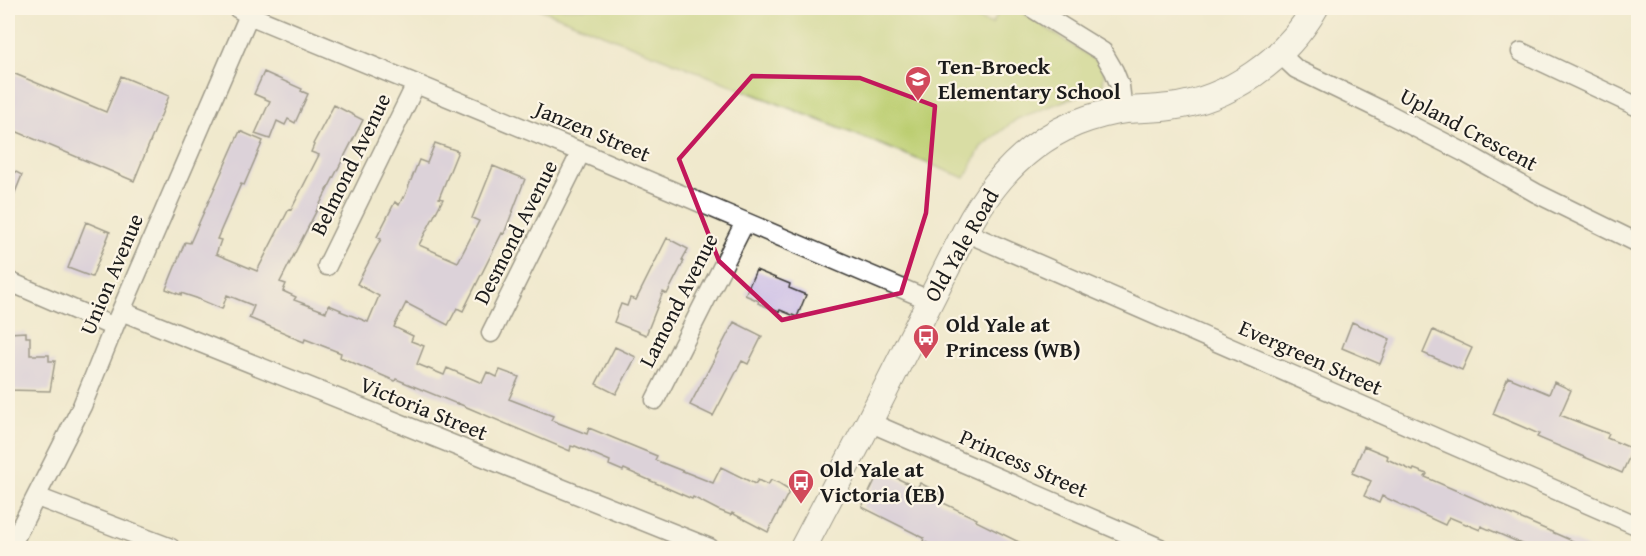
<svg xmlns="http://www.w3.org/2000/svg" width="1646" height="556" font-family="'Gentium Book Plus',serif">
	<rect width="100%" height="100%" fill="#fcf5e5"/>
	<filter id="ink" filterUnits="userSpaceOnUse"><feTurbulence type="fractalNoise" baseFrequency=".0167" numOctaves="2"/><feDisplacementMap in="SourceGraphic" scale="12" xChannelSelector="R" yChannelSelector="G"/><feConvolveMatrix kernelMatrix="1 2 1 2 8 2 1 2 1" color-interpolation-filters="sRGB"/></filter>
	<filter id="wash" filterUnits="userSpaceOnUse"><feTurbulence type="fractalNoise" baseFrequency=".008" numOctaves="4" result="noise"/><feDisplacementMap in="SourceGraphic" scale="24" xChannelSelector="R" yChannelSelector="G"/><feGaussianBlur stdDeviation="1.35" result="paint"/><feColorMatrix in="noise" values="0 0 0 0 0 0 0 0 0 0 0 0 0 0 0 0 0 1.4 0 .05"/><feComposite in="paint" operator="in"/></filter>
	<g filter="url(#wash)">
		<rect width="100%" height="100%" fill="#f0e9cd"/>
		<path fill="#bcce71" stroke="#6c7546" stroke-width="1.5" d="M537,8H952L992,24L1001,8H1016L1098,62L1104,73L1103,86L1017,119L981,147L965,178Z"/>
		<g id="blocks">
			<path fill="#c4b6e7" d="M8,71L106,112L121,76L169,96L134,181L8,128Z
				M264,72L302,89L301,91L308,94L295,123L288,119L285,125L277,121L270,139L255,134L270,101L254,94Z
				M334,105L363,120L280,282L286,284L283,291L296,297L294,300L326,312L329,305L341,310L340,311L368,322L379,296L357,284L381,239L377,237L395,202L399,205L403,197L404,198L419,160L427,163L435,143L458,151L439,198L443,199L419,245L458,262L479,221L472,218L493,166L525,179L504,234L502,233L463,311L457,308L448,325L406,303L394,327L413,336L411,341L424,346L417,364L444,375L447,368L482,383L487,372L497,377L500,370L519,377L509,399L553,416L551,420L587,434L589,428L657,456L655,460L713,483L721,467L755,484L758,480L768,485L771,480L779,483L790,490L768,532L732,513L731,515L718,510L693,497L692,499L624,469L623,471L609,465L610,461L575,446L574,447L571,446L570,451L457,403V404L396,379L395,381L340,357L341,353L305,339L304,342L289,336L290,335L249,318L254,306L227,295L222,309L196,298L181,293V295L166,289L185,242L190,243L240,131L263,141L244,185L241,184L217,239L221,240L216,254L257,271L289,209L291,210L319,155L311,152L314,145L313,144Z
				M8,168L22,175L8,210Z
				M86,222L110,232L92,277L68,268Z
				M667,238L688,249L682,260L684,261L667,294L663,292L646,335L614,322L621,304L627,306L630,298L636,300Z
				M756,270L790,284L789,288L806,295L797,317L780,310L779,312L758,303L759,301L745,295Z
				M734,322L762,336L748,364L742,361L713,416L690,405Z
				M1352,322L1390,339L1380,364L1342,348Z
				M1433,330L1472,348L1462,370L1423,353Z
				M26,332V337H30V355H49V361H55L50,391L8,390V333Z
				M615,347L636,357L616,394L596,384Z
				M1508,377L1549,394L1554,382L1571,390L1560,415L1609,434L1607,438L1633,449L1622,473L1537,437L1539,434L1493,414Z
				M1364,446L1388,456L1387,459L1413,471L1414,469L1427,474L1425,477L1455,490L1591,549H1534L1481,526L1480,530L1449,517L1445,525L1382,496L1379,503L1364,496L1371,481L1352,473Z
				M880,470L917,488L920,483L940,493L937,500L977,519L976,521L1033,549H939L923,541L924,538L862,507Z"/>
		</g>
	</g>
	<g filter="url(#ink)">
		<use href="#blocks" fill-opacity="0" stroke="#3c3b37" stroke-width="1.5"/>
		<g fill="none" stroke-linecap="round" stroke-linejoin="round">
			<g stroke="#3c3b37" stroke-width="21">
				<path id="street" d="M237,8L249,15L581,152L929,300
					M1032,8L1103,52L1114,71L1120,86L1123,111
					M1521,52L1638,107
					M1279,53L1296,69L1383,111L1467,154L1536,193L1638,243
					M965,232L1638,526
					M327,266L416,84
					M8,281L114,327
					M121,311L710,548
					M491,333L581,152
					M655,400L745,222
					M869,422L1160,548
					M37,497L171,548
					M10,548L82,406L114,327L249,15"/>
			</g>
			<g stroke="#3c3b37" stroke-width="28">
				<path id="secondary" d="M803,548L869,422L965,232C990,184 1025,144 1076,123C1091,117 1109,112 1125,110C1140,109 1155,109 1170,107C1229,100 1286,59 1315,8"/>
			</g>
			<use href="#street" stroke="#fff" stroke-width="18"/>
			<use href="#secondary" stroke="#fff" stroke-width="26"/>
		</g>
	</g>
	<path d="M0 0H1646V556H0ZM752,76L860,78L935,106L926,213L901,293L782,320L719,261L679,159Z" fill="#f0e9cd" fill-opacity=".55" fill-rule="evenodd"/>
	<path fill="none" stroke="#c2185b" stroke-width="4.5" stroke-linejoin="round" d="M752,76L860,78L935,106L926,213L901,293L782,320L719,261L679,159Z"/>
	<defs>
		<g id="school-pin" transform="scale(1.35)"><path d="M0 17L-7.5 6A9.5 9.5 0 1 1 7.5 6Z" fill="#d1495b" stroke="#fcf5e5"/><path d="M0-5L7-2L0 1L-7-2ZM-4 1L0 2.5L4 1V4Q0 6-4 4Z" fill="#fff"/></g>
		<g id="bus-pin" transform="scale(1.35)"><path d="M0 17L-7.5 6A9.5 9.5 0 1 1 7.5 6Z" fill="#d1495b" stroke="#fcf5e5"/><path d="M-5-6H5V4H4V6H2V4H-2V6H-4V4H-5ZM-3.5-4V0h7V-4ZM-3.5 1.2v1.5H-2V1.2ZM2 1.2v1.5H3.5V1.2Z" fill="#fff"/></g>
	</defs>
	<g fill-rule="evenodd">
		<use href="#school-pin" x="918" y="79"/>
		<use href="#bus-pin" x="926" y="337"/>
		<use href="#bus-pin" x="801" y="482"/>
	</g>
	<g text-anchor="middle" dominant-baseline="central" stroke-width="4.5" stroke-linejoin="round" paint-order="stroke">
		<g font-size="22" font-weight="bold" fill="#1c1c1c" stroke="#fcf5e5" text-anchor="start">
			<text x="938" y="66">Ten-Broeck<tspan x="938" dy="25">Elementary School</tspan></text>
			<text x="946" y="324">Old Yale at<tspan x="946" dy="25">Princess (WB)</tspan></text>
			<text x="820" y="469">Old Yale at<tspan x="820" dy="25">Victoria (EB)</tspan></text>
		</g>
		<g font-size="22" fill="#1c1c1c" stroke="#fcf5e5">
			<text transform="translate(1469 129) rotate(28)">Upland Crescent</text>
			<text transform="translate(593 131) rotate(23)">Janzen Street</text>
			<text transform="translate(350 164) rotate(-64)">Belmond Avenue</text>
			<text transform="translate(515 232) rotate(-63)">Desmond Avenue</text>
			<text transform="translate(961 245) rotate(-60)">Old Yale Road</text>
			<text transform="translate(111 274) rotate(-67)">Union Avenue</text>
			<text transform="translate(678 300) rotate(-63)">Lamond Avenue</text>
			<text transform="translate(1311 357) rotate(24)">Evergreen Street</text>
			<text transform="translate(424 408) rotate(22)">Victoria Street</text>
			<text transform="translate(1024 463) rotate(24)">Princess Street</text>
		</g>
	</g>
	<rect width="1646" height="556" fill="none" stroke="#fcf5e5" stroke-width="30"/>
</svg>
